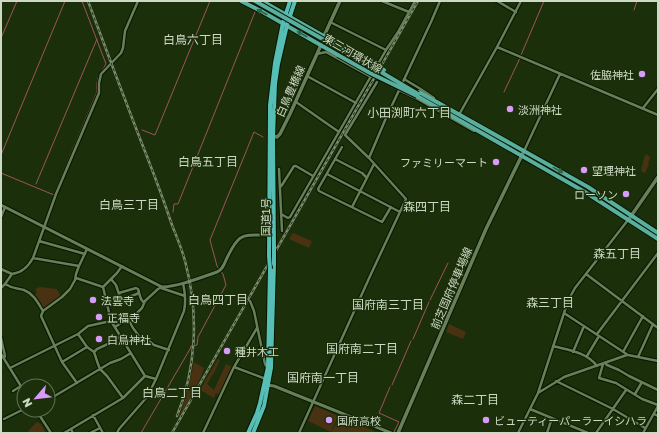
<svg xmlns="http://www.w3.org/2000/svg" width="659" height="434" font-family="'Golos Text','Noto Sans JP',sans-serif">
	<rect width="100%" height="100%" fill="#1b2f0b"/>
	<path fill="#483212" d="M646,154L650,157L648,163L649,164L645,173L641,171V170L644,158Z
		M293,233L312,241L309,248L289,239Z
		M40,287L57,289L61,297L44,310L34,296L37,292L35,289Z
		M449,324L466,332L463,339L446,332Z
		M218,359L220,360L215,371L207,384L214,390L226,364L233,367L220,395L216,393L214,398L200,390Z
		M194,362L204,368L201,377L178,421C185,401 190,382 194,362Z
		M315,406L338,416L331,432L308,421Z
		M340,416L378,433H331Z
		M37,422L41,424L46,433H28L29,430Z"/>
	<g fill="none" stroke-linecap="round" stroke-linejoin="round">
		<path stroke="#9c555e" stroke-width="1" d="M634,10L637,1
			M1,38L17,1
			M521,55L544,1
			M504,92L520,58
			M142,130L155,135L210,1
			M1,155L65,1
			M1,173L54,195
			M36,184L97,39
			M55,192L97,92C96,77 99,76 106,64L82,1
			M173,212L174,204H178L255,12
			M430,300L448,263
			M413,339L429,302
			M392,385L411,341
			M390,387L379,413L399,422L394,432
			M141,433L190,349L191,346L197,345L198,337L226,285L223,274L217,266L210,240L254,132L263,137"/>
		<g stroke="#051600" stroke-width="4.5">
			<path id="minor" d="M382,1L409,12L398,32L386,50
				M497,1L516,12
				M409,12L415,1
				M497,47L658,115
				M317,54L326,52L371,77
				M307,76L356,103
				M404,79L419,88L434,98
				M399,90L416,98L474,131
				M296,102L339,132
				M643,108L658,89
				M460,113L497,47L521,1
				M342,147L318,189L319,191L382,222L391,207
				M524,151L560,74
				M369,158L386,118L431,22L440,1
				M335,159L362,173L367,178
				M279,169L282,231
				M327,174L400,212
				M280,187L282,185L294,166H296L313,176
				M352,207L374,164
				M281,214L288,218L290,217L386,50L330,22
				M1,217L5,207
				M39,241L85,254
				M33,258L79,266
				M1,269L12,274
				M586,274L658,328
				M76,278L103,287
				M111,279L116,285L121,300H122L128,297L137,294L139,292L138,289L136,288L119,293
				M5,284C13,289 16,288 24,290C34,294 38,303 43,311
				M103,287L111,321L145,376L156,379
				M103,287L117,273L122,266
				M1,288L5,284L12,274C22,273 28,267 33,258L56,194L99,93V83L101,74L121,53L123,48L125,31L138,1
				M161,288L185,296
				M139,293L141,299L144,303
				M250,301L254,311L265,364L267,367
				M564,313L628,355L658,361
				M128,319L133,328L142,340H148L154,345L169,350
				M115,327L137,313L142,308L145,301L158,289L162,287
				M78,334L87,347L94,352
				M597,334L658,253
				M121,336L110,343L97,349L94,352L98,364L100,369L107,376L123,398
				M1,338L5,356L4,358
				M553,346C568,350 587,352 597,366
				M573,352L584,326
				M623,352L643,316
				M1,354L24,391
				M587,356L599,336
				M638,357L653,324
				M62,362L87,347
				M605,363L607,365L619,370L629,376L658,390
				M603,364L599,378L616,383L642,399L658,405
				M234,367L266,379
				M10,368L78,334L88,326L111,321
				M556,381L613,409L645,428
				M77,383L62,362L41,316L43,311L62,297L70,289L75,280L76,274L79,266L87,249
				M13,391L21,386
				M538,393L564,377L627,355
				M635,394L642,382
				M48,400L110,363L121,359L131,353
				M530,409L588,433
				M36,410L51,433
				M654,414L658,416
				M93,415L103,433
				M4,419L24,409
				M71,429L73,433
				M64,433L123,398L145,376
				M90,433L100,428
				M117,433L119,429L147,397L156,379L184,311C186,302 185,292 183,283
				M203,433L234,367L257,328
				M299,433L371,274L406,199L369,158L345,135L377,82
				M518,433L538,393L565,310L570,297L575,288L628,220
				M547,433L552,418
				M596,433L626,390
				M643,433L658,406"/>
		</g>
		<g stroke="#051600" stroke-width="5">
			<path id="tertiary" d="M1,205L162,287C181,286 199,278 217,272C222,270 224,265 226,260C239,232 241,235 270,235
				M266,385L274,386L391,433"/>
		</g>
		<g stroke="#051600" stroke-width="5.5">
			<path id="secondary" d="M324,36L340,1
				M271,136L277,137L280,134L290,114L321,45
				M629,219L658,177
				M398,433L486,229L524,151"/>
		</g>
		<g stroke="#051600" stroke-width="6">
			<path id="primary" d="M241,1L261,11L338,55
				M262,1L343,47
				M419,92L588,187L658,233
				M417,96L585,192L658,239"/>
		</g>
		<g stroke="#051600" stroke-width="6">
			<path id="trunk" d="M274,249L273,137L275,84L278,64L287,25L295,1
				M269,256L270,105L275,63L283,23L290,1
				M248,433L257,413L260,403L268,367L270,269
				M253,433L264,406L271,368L274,264"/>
		</g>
		<use href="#minor" stroke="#687f59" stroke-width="2.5"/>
		<use href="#tertiary" stroke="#687f59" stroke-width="3"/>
		<use href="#secondary" stroke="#687f59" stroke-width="3.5"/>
		<use href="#primary" stroke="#5aae9e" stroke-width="4"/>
		<use href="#trunk" stroke="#56beb5" stroke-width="4"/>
		<g stroke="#7c8b70" stroke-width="2.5">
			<path id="rail" d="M88,1C107,52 126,103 146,154C155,177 164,201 172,225C177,238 183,251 186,265C199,315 196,369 177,416
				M172,433L418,1"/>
		</g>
		<use href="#rail" stroke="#1b2f0b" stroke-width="1" stroke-dasharray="3" stroke-linecap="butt"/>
		<g stroke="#051600" stroke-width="6" stroke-linecap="butt">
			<path id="primary-bridge" d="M255,1L381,72L418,94
				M343,47L384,70
				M338,55L370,73L417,96"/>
		</g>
		<g stroke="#051600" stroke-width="6" stroke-linecap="butt">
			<path id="trunk-bridge" d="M274,249V264
				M269,256L270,269"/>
		</g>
		<use href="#primary-bridge" stroke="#5aae9e" stroke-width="4"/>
		<use href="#trunk-bridge" stroke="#56beb5" stroke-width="4"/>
	</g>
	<defs><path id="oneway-solid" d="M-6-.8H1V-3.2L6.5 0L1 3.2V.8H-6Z"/></defs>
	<g fill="#346246">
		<use href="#oneway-solid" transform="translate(262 12) rotate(-152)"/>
		<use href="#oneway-solid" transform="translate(302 34) rotate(-150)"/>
		<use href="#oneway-solid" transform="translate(558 170) rotate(29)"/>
	</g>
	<g fill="#d89bf8" stroke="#1b2f0b" stroke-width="1.5">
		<circle cx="642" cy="74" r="4"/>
		<circle cx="510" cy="109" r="4"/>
		<circle cx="496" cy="162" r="4"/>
		<circle cx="584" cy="170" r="4"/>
		<circle cx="626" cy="194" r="4"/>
		<circle cx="93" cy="300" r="4"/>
		<circle cx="99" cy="317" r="4"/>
		<circle cx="99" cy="339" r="4"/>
		<circle cx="227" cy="351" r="4"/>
		<circle cx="329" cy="420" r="4"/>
		<circle cx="486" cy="420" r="4"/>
	</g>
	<g text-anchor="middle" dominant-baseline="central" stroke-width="3" stroke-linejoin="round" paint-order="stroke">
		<g font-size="11" fill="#cdd9c5" stroke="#1b2f0b">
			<text transform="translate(353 53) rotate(30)">東三河環状線</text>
			<text transform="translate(290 91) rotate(-66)">白鳥豊橋線</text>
			<text transform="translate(265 217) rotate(-90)">国道1号</text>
			<text transform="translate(451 288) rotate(-67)">前芝国府停車場線</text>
		</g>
		<g font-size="11" fill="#cdd9c5" stroke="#1b2f0b" text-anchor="start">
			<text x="634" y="74" text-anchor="end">佐脇神社</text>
			<text x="518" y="109">淡洲神社</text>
			<text x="488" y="162" text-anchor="end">ファミリーマート</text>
			<text x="592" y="170">望理神社</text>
			<text x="618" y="194" text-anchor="end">ローソン</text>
			<text x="101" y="300">法雲寺</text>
			<text x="107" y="317">正福寺</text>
			<text x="107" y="339">白鳥神社</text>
			<text x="235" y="351">種井木工</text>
			<text x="337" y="420">国府高校</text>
			<text x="494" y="420">ビューティーパーラーイシハラ</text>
		</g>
		<g font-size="12" fill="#cdd9c5" stroke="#1b2f0b">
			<text x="193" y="39">白鳥六丁目</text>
			<text x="409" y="112">小田渕町六丁目</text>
			<text x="208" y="161">白鳥五丁目</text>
			<text x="129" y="204">白鳥三丁目</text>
			<text x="427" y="206">森四丁目</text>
			<text x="617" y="253">森五丁目</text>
			<text x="218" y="299">白鳥四丁目</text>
			<text x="550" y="302">森三丁目</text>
			<text x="388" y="304">国府南三丁目</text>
			<text x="362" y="348">国府南二丁目</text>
			<text x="323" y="377">国府南一丁目</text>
			<text x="172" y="392">白鳥二丁目</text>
			<text x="475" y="399">森二丁目</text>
		</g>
	</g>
	<rect width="659" height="434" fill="none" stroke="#cdd9c5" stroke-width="4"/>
	<g transform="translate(36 398) rotate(242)"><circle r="19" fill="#1b2f0b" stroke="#627355"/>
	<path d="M0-3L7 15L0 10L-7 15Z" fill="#d89bf8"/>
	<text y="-6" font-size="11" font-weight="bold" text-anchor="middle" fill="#cdd9c5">N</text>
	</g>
</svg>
